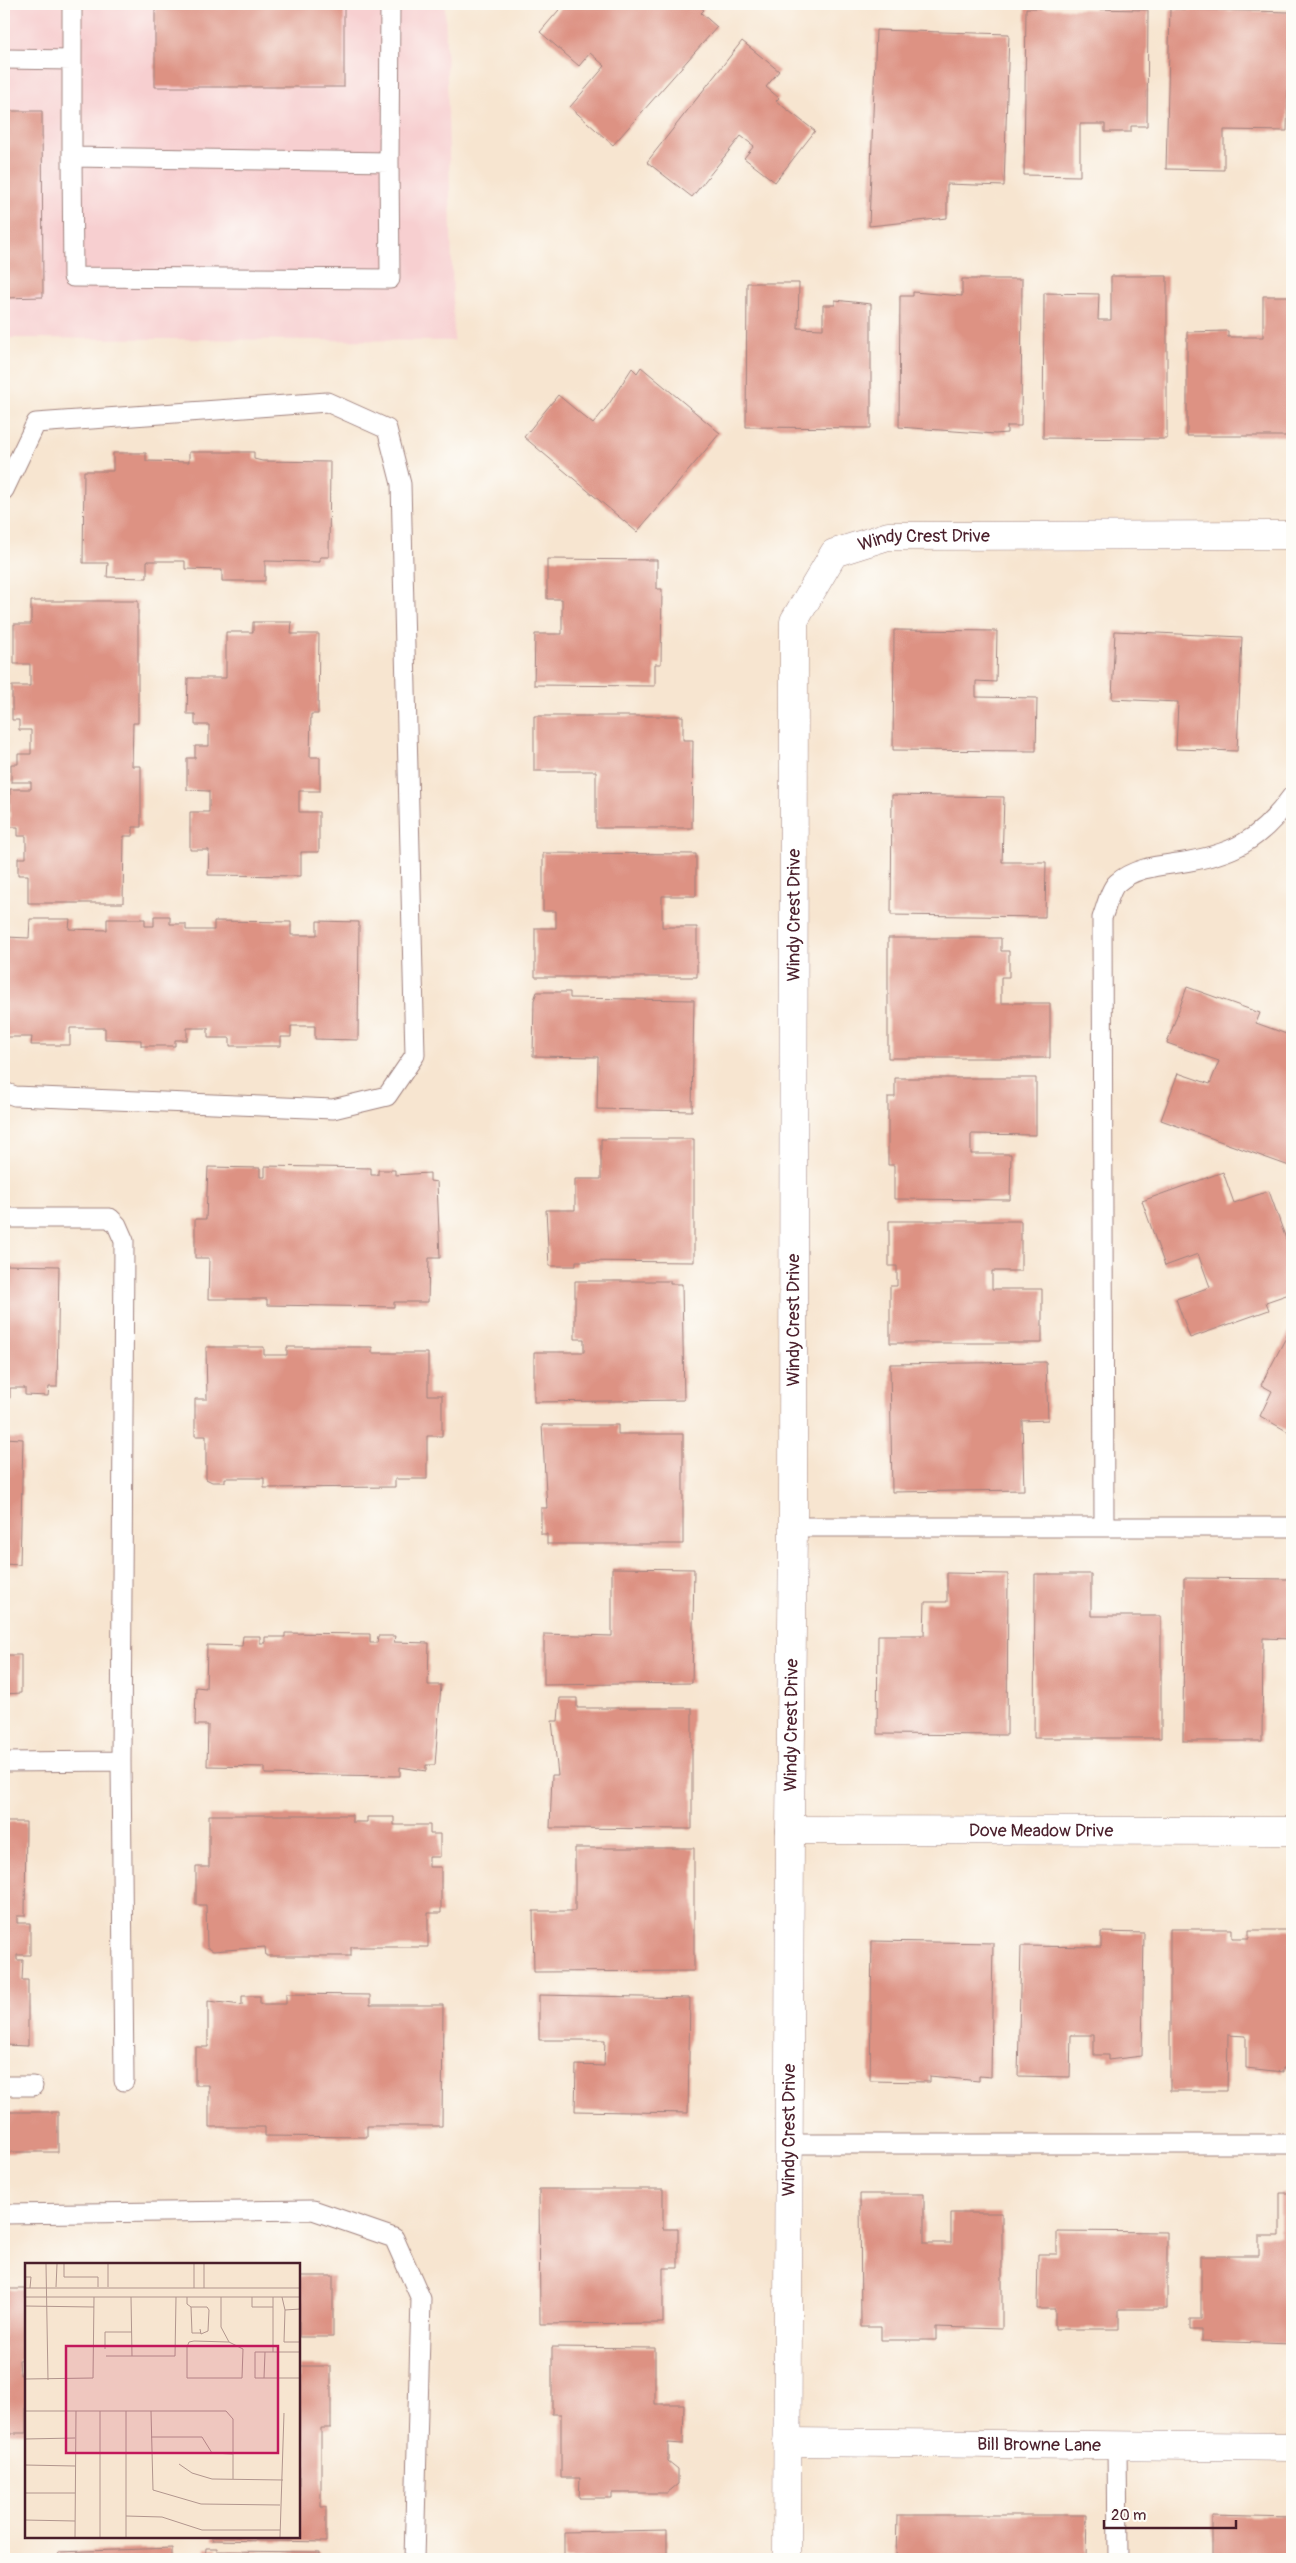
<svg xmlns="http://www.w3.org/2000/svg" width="1296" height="2563" font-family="Pangolin,sans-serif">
	<rect width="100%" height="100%" fill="#fdfcf7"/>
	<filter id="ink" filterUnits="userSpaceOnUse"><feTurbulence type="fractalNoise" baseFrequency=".02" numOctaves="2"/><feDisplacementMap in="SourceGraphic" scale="10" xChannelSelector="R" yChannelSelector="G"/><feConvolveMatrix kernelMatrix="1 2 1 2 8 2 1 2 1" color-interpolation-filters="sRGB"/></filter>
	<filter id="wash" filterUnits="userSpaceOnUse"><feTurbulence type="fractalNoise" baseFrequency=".0096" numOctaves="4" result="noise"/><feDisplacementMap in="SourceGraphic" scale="20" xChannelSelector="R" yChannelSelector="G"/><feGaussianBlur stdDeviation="1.12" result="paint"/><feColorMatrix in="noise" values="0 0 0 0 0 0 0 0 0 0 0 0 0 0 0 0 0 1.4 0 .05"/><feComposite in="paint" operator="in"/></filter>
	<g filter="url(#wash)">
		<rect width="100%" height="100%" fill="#f7e5d0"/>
		<path fill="#f7cfd0" d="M4,4H445L454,341L4,338Z"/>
		<g id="blocks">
			<path fill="#dd9283" d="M155,4H344V87H155Z
				M564,4H696L704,10L701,13L717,27L613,145L570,107L605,66L590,53L579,66L540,32Z
				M1026,8L1148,10L1147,126H1131V132H1105V124H1080V176L1024,175Z
				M1170,9L1290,12L1287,131L1224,130V170L1166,169Z
				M876,30L1009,34L1004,186L947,184V218L869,226Z
				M742,41L779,71L766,87L779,98L776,101L815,131L775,182L744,158L754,146L741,136L692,197L647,162Z
				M4,111H42L43,297L4,298Z
				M1111,276H1167V439L1043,438L1044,293L1099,294L1098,320H1111Z
				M962,279H1022L1021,426H1007V433L995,434L899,427L900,296H913V292L962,296Z
				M747,283H799L798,328L823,329V305H835V300L871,304V428L746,427Z
				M1263,296H1292V436H1187V332L1228,331V337H1263Z
				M641,367L720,433L637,532L524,437L558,395L593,424L609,404L632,368L637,373Z
				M189,452H254V459L262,461L330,462L329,557H320V562L265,561V581H222V570L185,569V561H147V578L107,577L108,563H83L84,471H113V453H146V461L189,462Z
				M547,559L657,560V589H662L661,664H655V686L534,685L535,634H562V599H547Z
				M31,601H138V723H133L132,766H141V827H133V836H124L123,903H28V875H18V858H26V836H18V827H10V789H31V782H11V764H18V754H31V730H19V720H12V686H30V664H14V624H31Z
				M253,622H292L291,634H319L318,714H311L310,757H320V791H299V812H319V852H301V876L208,875L209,850H190V812H209V791L187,790V758H195V746H209V725H195V714H187L188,678H226V632H253Z
				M894,630L997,631L996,682L976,681V697L1037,698L1036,751L893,750Z
				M1115,631L1242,637L1237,751L1176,749L1178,702L1112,699Z
				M534,716H683V740H693L692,828H596V771H534Z
				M892,795L1004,797L1002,862H1046L1045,917L891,915Z
				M543,853L696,854V896H662V927H697V977H535V928H556V911H543Z
				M154,916H170V924H186V930H214V921L291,922V935H317V921L359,922L358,1040L315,1039V1026H291V1037H281V1046H230V1038H208V1028H187V1040H175V1046H141V1040L105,1039V1028H70V1045H31L32,1037H4L6,937L29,938L30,919H70L69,929L107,930V919H145V926H154Z
				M888,938H1001V951H1009V977H1001V1003H1050V1058H888Z
				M1187,987L1260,1013L1256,1023L1292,1036V1167L1161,1120L1178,1073L1210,1084L1219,1061L1167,1043Z
				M537,992H570V998L694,1000L692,1111L597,1109L598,1057L533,1056L534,1000Z
				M895,1078H1036V1135L971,1134V1154H1011L1010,1200L894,1199V1165H888V1097H895Z
				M601,1139H694V1262L576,1261V1266H549L546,1210H575V1179H601Z
				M265,1166L371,1168V1175H378V1170H395V1175L430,1173V1181L437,1182L440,1258H429L428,1302H394V1307L267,1305V1299H208L209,1258H195V1219H206L208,1167L260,1168V1177H265Z
				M1223,1172L1234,1203L1269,1191L1292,1256V1293L1266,1302L1269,1310L1190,1338L1176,1299L1210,1287L1198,1254L1165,1266L1142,1201Z
				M889,1221H1021V1271H992V1289H1042V1343H890V1286H897V1266H889Z
				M4,1265L59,1266L57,1387H49L48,1396L25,1395V1388H10V1398L4,1399Z
				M575,1281H670V1284H682L684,1400L534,1402V1352H584V1339H575Z
				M1292,1326V1434L1260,1416L1272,1391L1261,1385Z
				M206,1347H264V1355H287V1347H372V1353H428V1395H442V1436H427V1479H395V1487L264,1488V1478H225V1482H212L206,1479V1436H195V1399H207Z
				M1046,1362L1048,1420L1022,1421L1024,1490L892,1492L890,1364Z
				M542,1425H618V1434H683V1544H547V1534H541V1508H547Z
				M4,1438L23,1439L20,1565L4,1564Z
				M612,1568L694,1569L692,1683L544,1685V1634L612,1636Z
				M947,1573L1008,1574L1007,1735L877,1734L878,1635H924L925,1602H947Z
				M1035,1574H1091V1616H1161V1738H1034Z
				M1184,1578L1292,1579V1639L1263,1638L1262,1741H1183Z
				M285,1633L370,1634V1643H377L378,1636H395L394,1642L429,1643L428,1685H441L435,1765H426V1771L400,1767V1776L265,1774V1767L207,1766L208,1725H195L196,1687L206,1688L207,1645L242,1646L243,1636H260V1643H265V1637H285Z
				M4,1655H21V1693L4,1694Z
				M560,1698H577V1708H692V1829L550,1828L552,1775H558L552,1721H558Z
				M209,1815H352V1822H367V1817H394V1825H430V1834H440V1857H429V1867H441V1913H428V1947H351V1956H266L265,1947L213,1951L207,1947L206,1905H196V1867H209Z
				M4,1822H26L25,1916H17V1923H30V1955H17V1960H23L22,1980H28V2046L4,2045Z
				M575,1848H694V1971L534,1972L533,1911H575Z
				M1170,1929H1232V1938H1249V1930H1292V2068H1283V2072L1246,2068V2036L1228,2035L1227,2091H1170Z
				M1101,1932L1144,1933L1142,2056L1108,2060V2055H1094V2035H1071L1070,2077L1018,2076L1021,1946L1101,1947Z
				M872,1941L993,1943L991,2077L979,2076V2081L930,2076V2082L870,2081Z
				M286,1994L370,1995V2005H443L442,2126H367V2137L265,2136V2127H209V2085H195V2047H208V2001L242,2005V1996H260V2004H286Z
				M539,1995L690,1998L688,2113L575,2111L576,2065L604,2066L605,2040H539Z
				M4,2112H58V2152H4Z
				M539,2189H663V2229H678V2268H663V2323L540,2324Z
				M1280,2193H1292V2344L1201,2341V2330H1190V2319H1201V2256H1259V2236H1280Z
				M860,2194H924V2243H951V2213H1002V2329L936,2327V2340H881V2327H861Z
				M1057,2231L1167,2232V2309H1119V2329H1055V2309H1037L1038,2254H1057Z
				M299,2276H333V2337H299Z
				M4,2289H26V2359L19,2360L20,2375L26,2374V2433H4Z
				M552,2347L655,2348V2404H684L683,2444L668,2443V2461L678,2469V2484L667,2493H612V2498H579L580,2478H561V2414H552Z
				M299,2366H331V2428H321V2507H326V2542L212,2540V2537H299Z
				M897,2515H1087L1086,2559H896Z
				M1212,2515L1292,2517V2559H1212Z
				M667,2530V2559H564V2532Z
				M172,2548V2559H58L59,2552Z
				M206,2548H217V2551L320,2552V2559H205Z"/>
		</g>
	</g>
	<g filter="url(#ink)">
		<use href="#blocks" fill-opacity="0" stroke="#a0827e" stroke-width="1"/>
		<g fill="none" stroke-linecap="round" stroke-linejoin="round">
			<g stroke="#a0827e" stroke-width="21">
				<path id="lane" d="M72,4V157L389,162L390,4
					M4,59L72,60
					M72,157L73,277L390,279L389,162
					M4,490L36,423L327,402L387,429L401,484L415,1055L387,1096L333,1109L15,1096L4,1092
					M4,1218H110L117,1225L124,1241L121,1761L4,1762
					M1104,1526L1102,918C1106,908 1110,889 1117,883C1134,868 1157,866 1178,863C1232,855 1260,841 1292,796
					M793,1527H1292
					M121,1761L124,2081
					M4,2086H33
					M788,2144H1292
					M4,2214L313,2210L394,2238L421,2299L414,2559
					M1117,2446L1118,2559"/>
			</g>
			<g stroke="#a0827e" stroke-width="29">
				<g id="street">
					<path id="s1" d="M790,1830L1292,1831"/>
					<path id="s2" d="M787,2442L1292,2447"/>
					<path id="s3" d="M787,2559L790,1830L793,1527L794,621L834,553L888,536L1292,535"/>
				</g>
			</g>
			<use href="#lane" stroke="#fff" stroke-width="19"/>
			<use href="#street" stroke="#fff" stroke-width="28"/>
		</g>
	</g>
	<g text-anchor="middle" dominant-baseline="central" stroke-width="4.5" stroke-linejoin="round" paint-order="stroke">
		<g font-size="18" fill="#4a1f2b" stroke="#fdfcf7">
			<text stroke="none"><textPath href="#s3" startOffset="2109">Windy Crest Drive</textPath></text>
			<text stroke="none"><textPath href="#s3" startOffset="1644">Windy Crest Drive</textPath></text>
			<text stroke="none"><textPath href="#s3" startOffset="1239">Windy Crest Drive</textPath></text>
			<text stroke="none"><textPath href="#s3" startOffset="834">Windy Crest Drive</textPath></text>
			<text stroke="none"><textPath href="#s1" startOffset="251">Dove Meadow Drive</textPath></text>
			<text stroke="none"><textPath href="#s3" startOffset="429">Windy Crest Drive</textPath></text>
			<text stroke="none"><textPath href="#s2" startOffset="252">Bill Browne Lane</textPath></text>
		</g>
	</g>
	<g transform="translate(25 2263)">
		<rect width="275" height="275" fill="#f7e5d0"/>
		<path fill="none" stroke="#b2968e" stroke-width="1" d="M21,1L23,117M39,1V14H73V24M83,1V24M169,1V25M179,1V25M0,14H6L5,25M31,24L32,1M0,25H275M0,34H275M106,34L107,93H150L151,34M162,34V41L166,44L167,70H176M196,34V64L204,79M227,34V44H248M248,34V89M257,34L260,47L275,46M0,43L69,44M166,44H182L184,47L183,68L176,71L175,66M260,47L259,79H275M169,78L204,79L218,86L217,115H162V84L164,79ZM80,86V69H107M275,89H240L239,115H275M81,93H107M239,115H230V89H240M0,116L68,115L69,34M0,148H201L208,156V216M126,148L128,227L176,241L255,242M126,174H177L187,190L208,191M0,176L50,175M154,201L167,210L187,216L258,217M0,202L50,203M0,230H50M101,253L137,254L177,267H255M0,257L50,258M50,274L51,148M75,274V148M101,274V148M255,274L259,150"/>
		<path fill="#c2185b" fill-opacity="0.15" stroke="#c2185b" stroke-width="2.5" d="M41,83H253V190H41Z"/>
		<rect width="275" height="275" fill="none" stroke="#4a1f2b" stroke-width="2.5"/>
	</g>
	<rect width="1296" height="2563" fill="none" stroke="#fdfcf7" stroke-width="20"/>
	<path d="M1104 2520v8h132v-8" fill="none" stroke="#4a1f2b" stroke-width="2.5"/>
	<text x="1111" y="2520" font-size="15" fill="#4a1f2b" stroke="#fdfcf7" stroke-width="4" paint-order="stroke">20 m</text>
</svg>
